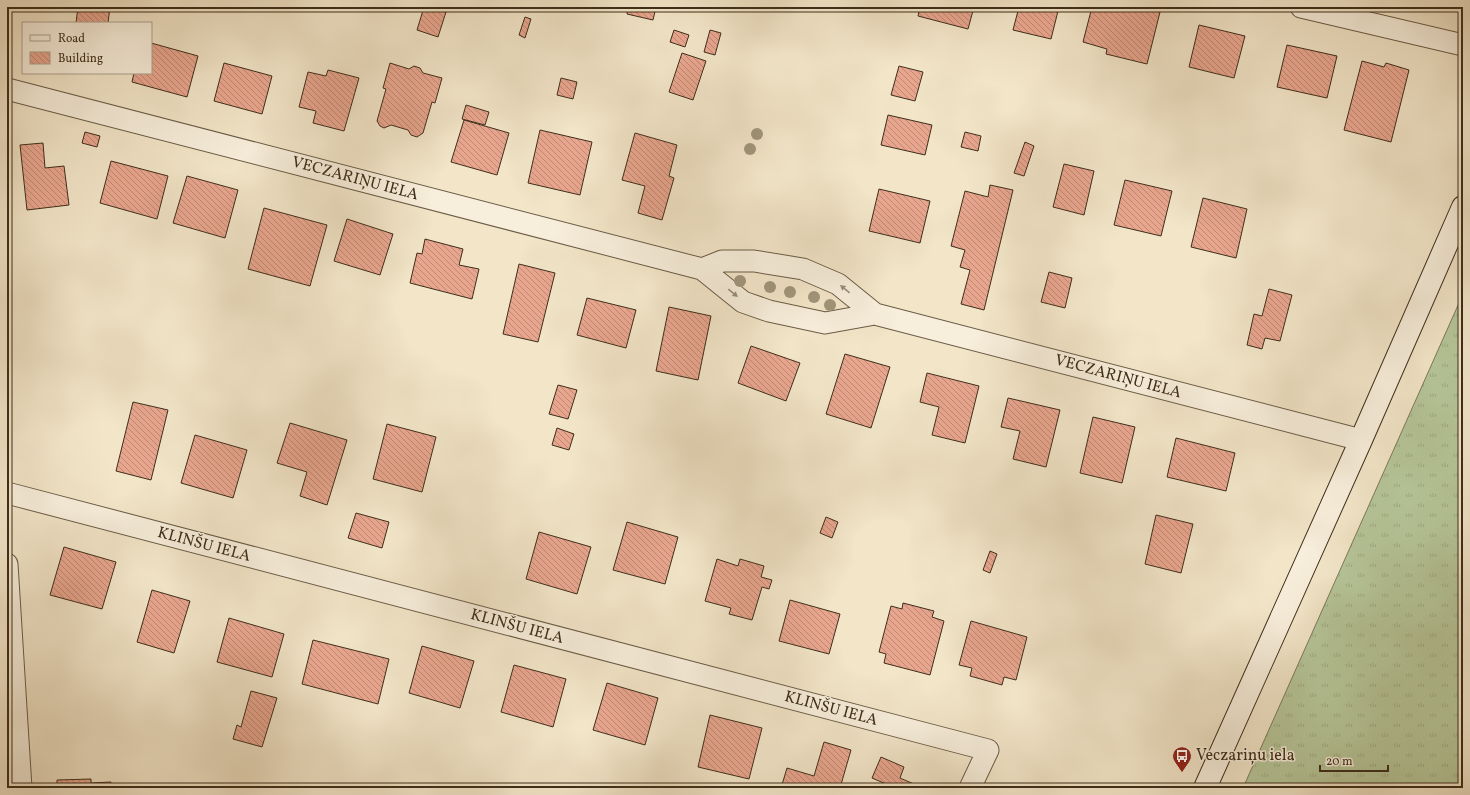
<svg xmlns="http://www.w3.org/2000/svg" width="1470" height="795" font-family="Vollkorn,serif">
	<defs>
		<pattern id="grass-tufts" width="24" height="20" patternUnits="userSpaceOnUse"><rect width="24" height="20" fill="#b6c699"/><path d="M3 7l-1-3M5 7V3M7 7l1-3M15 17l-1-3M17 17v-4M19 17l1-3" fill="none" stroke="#9eaa83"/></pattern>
		<pattern id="building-back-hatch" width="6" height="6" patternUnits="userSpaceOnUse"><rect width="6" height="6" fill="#e9a68f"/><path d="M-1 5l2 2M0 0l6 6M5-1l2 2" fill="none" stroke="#be8874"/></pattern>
	</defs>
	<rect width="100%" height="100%" fill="#f2e5c8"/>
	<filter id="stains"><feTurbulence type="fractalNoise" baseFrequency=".005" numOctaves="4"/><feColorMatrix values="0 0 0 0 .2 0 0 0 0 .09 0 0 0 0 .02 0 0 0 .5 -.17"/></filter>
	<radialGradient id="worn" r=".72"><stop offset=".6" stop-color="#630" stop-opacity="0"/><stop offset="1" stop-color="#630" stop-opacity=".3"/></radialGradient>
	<path fill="url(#grass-tufts)" stroke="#7a7a5a" d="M1463,294V788H1243Z"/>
	<path fill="url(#building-back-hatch)" stroke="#3e2e1a" d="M78,7H110L108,23H76Z
		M424,7L446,12L438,37L417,30Z
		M628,7H656L653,20L627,14Z
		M920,7H974L968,29L918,16Z
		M1019,7H1059L1051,39L1013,30Z
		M1092,7H1139L1160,12L1147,64L1106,54L1107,49L1083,42Z
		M525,17L531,19L525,38L519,35Z
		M1199,25L1245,36L1234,78L1189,67Z
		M674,30L689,35L685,47L670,42Z
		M710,30L721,33L715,55L704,52Z
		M151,43L198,56L187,97L132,82L134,73H151Z
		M1287,45L1337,56L1327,98L1277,87Z
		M682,53L706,61L693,100L669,92Z
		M1362,61L1384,67L1386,63L1409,70L1391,142L1344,130Z
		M224,63L272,76L262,114L214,101Z
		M390,63L409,69L414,66L420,68L423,73L442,78L435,103L432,102L423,133L417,137L411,135L408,130L391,125L384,128L380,126L377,121L386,89L383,88Z
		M899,66L923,72L915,101L891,95Z
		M328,70L359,78L344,131L313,123L316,111L299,107L308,72L326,76Z
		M561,78L577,82L573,99L557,95Z
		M466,105L489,112L485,125L462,119Z
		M888,115L932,125L925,155L881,145Z
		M464,120L509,133L497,175L451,162Z
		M540,130L592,142L580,195L528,183Z
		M85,132L100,136L97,147L82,143Z
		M965,132L981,136L978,151L961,147Z
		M635,133L677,145L669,176L674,178L662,220L638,213L645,186L622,180Z
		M1025,142L1034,146L1024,176L1014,173Z
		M43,143L45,168L64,166L69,205L27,210L20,145Z
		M111,161L168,176L157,219L100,203Z
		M1064,164L1094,171L1084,215L1053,207Z
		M187,176L238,190L225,238L173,223Z
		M1125,180L1172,191L1161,236L1114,225Z
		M990,185L1013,190L984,310L961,304L970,270L960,267L965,250L951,246L965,191L988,197Z
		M879,189L930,201L920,243L869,231Z
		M1203,198L1247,209L1236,258L1191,247Z
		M264,208L327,225L310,286L248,269Z
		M347,219L393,234L380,275L334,261Z
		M425,239L463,249L459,265L479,269L472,299L410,283L417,253L422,254Z
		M519,264L555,273L538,342L503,334Z
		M1049,272L1072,278L1065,308L1041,302Z
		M1269,289L1292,295L1280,341L1265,338L1262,349L1247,345L1254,314L1262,316Z
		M587,298L636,310L626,348L577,335Z
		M669,307L711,316L698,380L656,371Z
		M751,346L800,363L786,401L738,383Z
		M845,354L890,367L871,428L826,414Z
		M927,373L979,386L965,443L932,435L939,407L920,402Z
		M558,385L577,390L568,419L549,414Z
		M1008,398L1060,410L1046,467L1013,459L1020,431L1001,427Z
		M133,402L168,410L151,480L116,471Z
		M1093,417L1135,427L1122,483L1080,473Z
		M290,423L347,440L327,505L300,496L307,472L277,463Z
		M387,424L436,437L422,492L373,479Z
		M557,428L574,434L569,450L552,445Z
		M195,435L247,450L233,498L181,483Z
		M1176,438L1235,453L1226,491L1167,477Z
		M356,513L389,522L382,548L348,538Z
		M1156,515L1193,524L1181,573L1145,564Z
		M826,517L838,522L832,538L820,533Z
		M627,522L678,537L665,584L613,570Z
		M539,532L591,547L577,594L526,579Z
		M64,547L116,562L102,609L50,595Z
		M990,551L997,554L990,573L983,570Z
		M717,559L738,566L740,559L764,566L761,577L772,580L769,589L762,587L752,620L729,614L731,608L705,601Z
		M152,590L190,601L174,653L137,642Z
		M790,600L840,614L829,654L779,641Z
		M903,603L934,611L932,617L944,621L930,675L884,663L886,654L879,652L891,606L902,609Z
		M229,618L284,634L272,677L217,662Z
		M971,621L1027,637L1016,680L1004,677L1002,685L970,676L972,668L959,665Z
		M313,640L389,659L378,704L302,684Z
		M422,646L474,661L460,708L409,693Z
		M514,665L566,679L553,727L501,712Z
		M607,683L658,698L645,745L593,730Z
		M251,691L277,698L262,747L233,739L237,725L241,727Z
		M710,715L762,728L749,779L698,767Z
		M824,742L851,750L840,788H781L787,768L814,776Z
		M881,757L904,767L900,778L923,788H885L886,784L872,778Z
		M91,779V783L111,782V788H57V780Z"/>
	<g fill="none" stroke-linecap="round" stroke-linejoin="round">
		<g stroke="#6b5c46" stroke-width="23">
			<path id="street" d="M1301,7L1463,45
				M7,89L702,269L743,302L769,311L825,323L875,314
				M702,269L722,261H754L803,269L838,284L875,314L1361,440
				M7,493L988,750L970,788
				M7,564L21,788"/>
		</g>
		<g stroke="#3e2e1a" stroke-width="24">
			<path id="secondary" d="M1205,788L1361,440L1463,207"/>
		</g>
		<use href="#street" stroke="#f7eedb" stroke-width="21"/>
		<use href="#secondary" stroke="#f7eedb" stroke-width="22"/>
	</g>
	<g fill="#a0957a">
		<circle cx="757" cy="134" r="6"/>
		<circle cx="750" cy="149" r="6"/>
		<circle cx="740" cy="281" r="6"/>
		<circle cx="770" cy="287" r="6"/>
		<circle cx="790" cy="292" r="6"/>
		<circle cx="814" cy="297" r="6"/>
		<circle cx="830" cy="305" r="6"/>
	</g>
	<defs><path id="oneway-solid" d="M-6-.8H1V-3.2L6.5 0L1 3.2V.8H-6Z"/></defs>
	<g fill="#9a8e7a">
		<use href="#oneway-solid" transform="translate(845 289) rotate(-141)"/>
		<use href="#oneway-solid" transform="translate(733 293) rotate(39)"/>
	</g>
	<defs>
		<g id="bus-pin" transform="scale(1)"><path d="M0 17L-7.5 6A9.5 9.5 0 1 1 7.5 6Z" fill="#8f2418" stroke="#f7eedb"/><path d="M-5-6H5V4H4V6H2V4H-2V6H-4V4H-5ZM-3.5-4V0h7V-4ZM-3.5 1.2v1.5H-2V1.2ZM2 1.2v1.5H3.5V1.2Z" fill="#fff"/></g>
	</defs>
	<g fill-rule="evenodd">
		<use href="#bus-pin" x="1182" y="756"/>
	</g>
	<g text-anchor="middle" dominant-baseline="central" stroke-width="3" stroke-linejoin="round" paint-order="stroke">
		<g font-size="16" fill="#3e2e1a" stroke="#f7eedb">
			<text transform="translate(355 179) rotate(15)">VECZARIŅU IELA</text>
			<text transform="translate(1118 377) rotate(15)">VECZARIŅU IELA</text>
			<text transform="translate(204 545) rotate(15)">KLINŠU IELA</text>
			<text transform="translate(517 627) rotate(15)">KLINŠU IELA</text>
			<text transform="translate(831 709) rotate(15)">KLINŠU IELA</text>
		</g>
		<g font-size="16" fill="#3e2e1a" stroke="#f7eedb" text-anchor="start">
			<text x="1196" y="756">Veczariņu iela</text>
		</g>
	</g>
	<rect width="1470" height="795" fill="none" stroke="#f2e5c8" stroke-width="24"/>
	<rect x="8" y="8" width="1454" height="779" fill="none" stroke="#3e2e1a" stroke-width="2"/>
	<rect x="12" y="12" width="1446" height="771" fill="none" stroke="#3e2e1a"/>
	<rect x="22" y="22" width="130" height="52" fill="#f7eedb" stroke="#ada18e"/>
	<rect x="30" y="35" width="20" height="6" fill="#f7eedb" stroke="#ada18e"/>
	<text x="58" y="42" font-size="12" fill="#3e2e1a">Road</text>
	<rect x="30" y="52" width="20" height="12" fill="url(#building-back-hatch)" stroke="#ada18e"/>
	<text x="58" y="62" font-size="12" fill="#3e2e1a">Building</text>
	<path d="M1320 765v6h68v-6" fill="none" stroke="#3e2e1a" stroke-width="2"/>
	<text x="1326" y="765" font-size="12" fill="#3e2e1a" stroke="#f7eedb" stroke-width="3" paint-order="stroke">20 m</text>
	<rect width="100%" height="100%" filter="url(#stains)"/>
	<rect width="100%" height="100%" fill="url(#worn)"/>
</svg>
